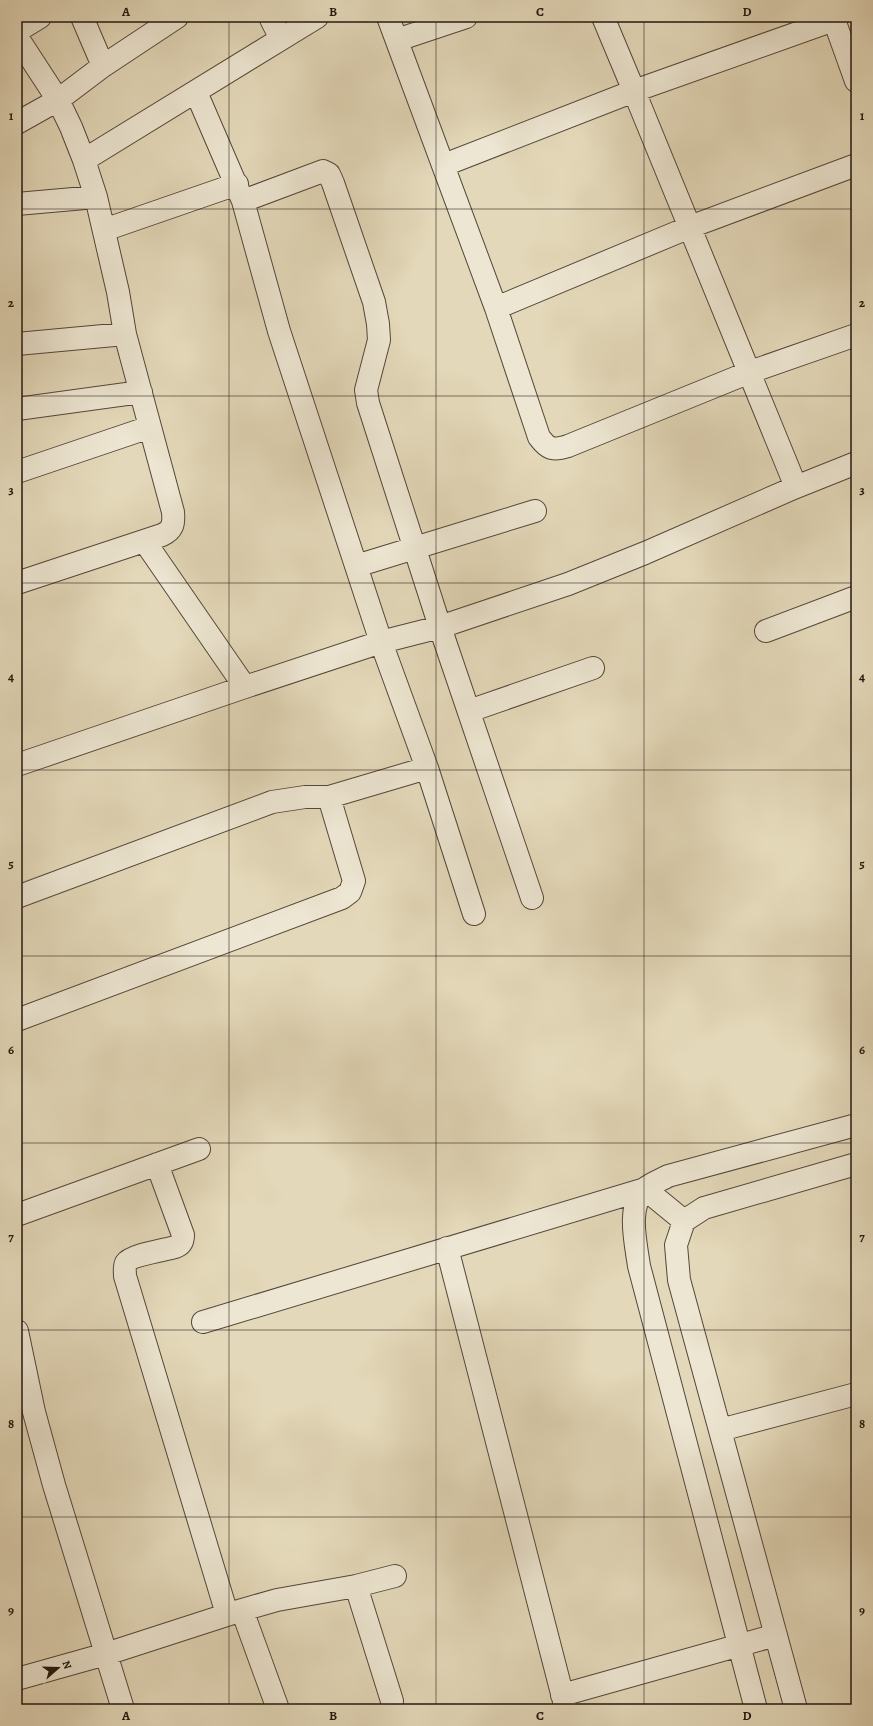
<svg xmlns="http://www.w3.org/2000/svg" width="873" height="1726" font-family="Alegreya,serif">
	<rect width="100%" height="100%" fill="#e3d8b9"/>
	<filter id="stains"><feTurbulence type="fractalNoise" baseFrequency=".005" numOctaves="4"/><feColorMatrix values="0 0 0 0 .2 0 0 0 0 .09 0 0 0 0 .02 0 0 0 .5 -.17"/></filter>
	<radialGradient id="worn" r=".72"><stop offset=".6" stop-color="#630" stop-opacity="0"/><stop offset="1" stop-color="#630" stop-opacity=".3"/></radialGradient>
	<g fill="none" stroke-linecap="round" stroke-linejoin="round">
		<g stroke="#534739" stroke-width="24">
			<path id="minor" d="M82,17L103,66
				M270,17L281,39
				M388,17L496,308L539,437C548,449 552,451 568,446L750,372L856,335
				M603,17L634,91L834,20
				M17,31L40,17
				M17,37L58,100L71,127L84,160L96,197L118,292L125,334L173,512C174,524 173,530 162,535L17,583
				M397,40L466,17
				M196,92L243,201L279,331L381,642L427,768L474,914
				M17,123L58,100L103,66L177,17
				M84,160L317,17
				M444,165L634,91L796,487
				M243,201L323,171L329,174L333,183L374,302L378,324L379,340L366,390L368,403L440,627L532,898
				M17,204L96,197
				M104,230L237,184
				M496,308L690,227L856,165
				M17,344L125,334
				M17,409L141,392
				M17,472L150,427
				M145,542L245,687
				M356,566L535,511
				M766,631L856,597
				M469,711L593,668
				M17,765L245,687L381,642L440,627L568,584L645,553L796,487L856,463
				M17,897L272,802L305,797H329L427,768
				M17,1020L342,898L350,892L354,881L329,797
				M157,1164L183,1235C183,1241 181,1245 175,1247C165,1250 131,1255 126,1263C124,1267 125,1272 125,1276L227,1614
				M17,1215L199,1149
				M447,1248L566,1709
				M203,1322L645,1189L684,1221
				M17,1331L34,1412L54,1485L123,1709
				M720,1430L856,1394
				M356,1586L392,1701
				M242,1610L278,1709
				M17,1679L106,1654L242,1610L277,1600L356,1586L395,1576
				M562,1695L776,1635
				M756,1709L639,1266C636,1244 626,1205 646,1188C652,1183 661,1180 668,1176L856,1125
				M796,1709L679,1280L676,1245L684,1221L704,1208L856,1164"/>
		</g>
		<g stroke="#534739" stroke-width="24">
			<path id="tertiary" d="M833,17L856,81"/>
		</g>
		<use href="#minor" stroke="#ede6d2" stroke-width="22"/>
		<use href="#tertiary" stroke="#ede6d2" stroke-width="22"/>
	</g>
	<path fill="none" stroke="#23170e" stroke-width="1" stroke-opacity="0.55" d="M229,17V1709M436,17V1709M644,17V1709M17,209H856M17,396H856M17,583H856M17,770H856M17,956H856M17,1143H856M17,1330H856M17,1517H856"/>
	<rect width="873" height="1726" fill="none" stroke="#e3d8b9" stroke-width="44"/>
	<g transform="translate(58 1668) rotate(70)" stroke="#ede6d2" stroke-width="3" paint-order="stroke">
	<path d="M0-3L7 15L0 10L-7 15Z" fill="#23170e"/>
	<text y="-6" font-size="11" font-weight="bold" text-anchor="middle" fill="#23170e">N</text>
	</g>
	<rect x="22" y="22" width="829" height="1682" fill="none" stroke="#23170e" stroke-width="1.5"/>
	<g font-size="13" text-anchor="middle" font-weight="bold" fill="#23170e">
		<text x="126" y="16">A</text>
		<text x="333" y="16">B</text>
		<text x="540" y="16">C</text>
		<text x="747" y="16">D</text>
		<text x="11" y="120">1</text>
		<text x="862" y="120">1</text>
		<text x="11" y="307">2</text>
		<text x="862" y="307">2</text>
		<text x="11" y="494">3</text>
		<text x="862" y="494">3</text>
		<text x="11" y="681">4</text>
		<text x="862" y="681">4</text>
		<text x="11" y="868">5</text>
		<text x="862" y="868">5</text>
		<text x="11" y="1054">6</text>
		<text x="862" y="1054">6</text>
		<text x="11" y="1241">7</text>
		<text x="862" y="1241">7</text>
		<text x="11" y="1428">8</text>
		<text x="862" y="1428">8</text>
		<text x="11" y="1615">9</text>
		<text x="862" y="1615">9</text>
		<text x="126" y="1720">A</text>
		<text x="333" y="1720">B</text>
		<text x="540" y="1720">C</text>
		<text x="747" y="1720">D</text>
	</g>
	<rect width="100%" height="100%" filter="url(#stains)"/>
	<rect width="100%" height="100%" fill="url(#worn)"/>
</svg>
